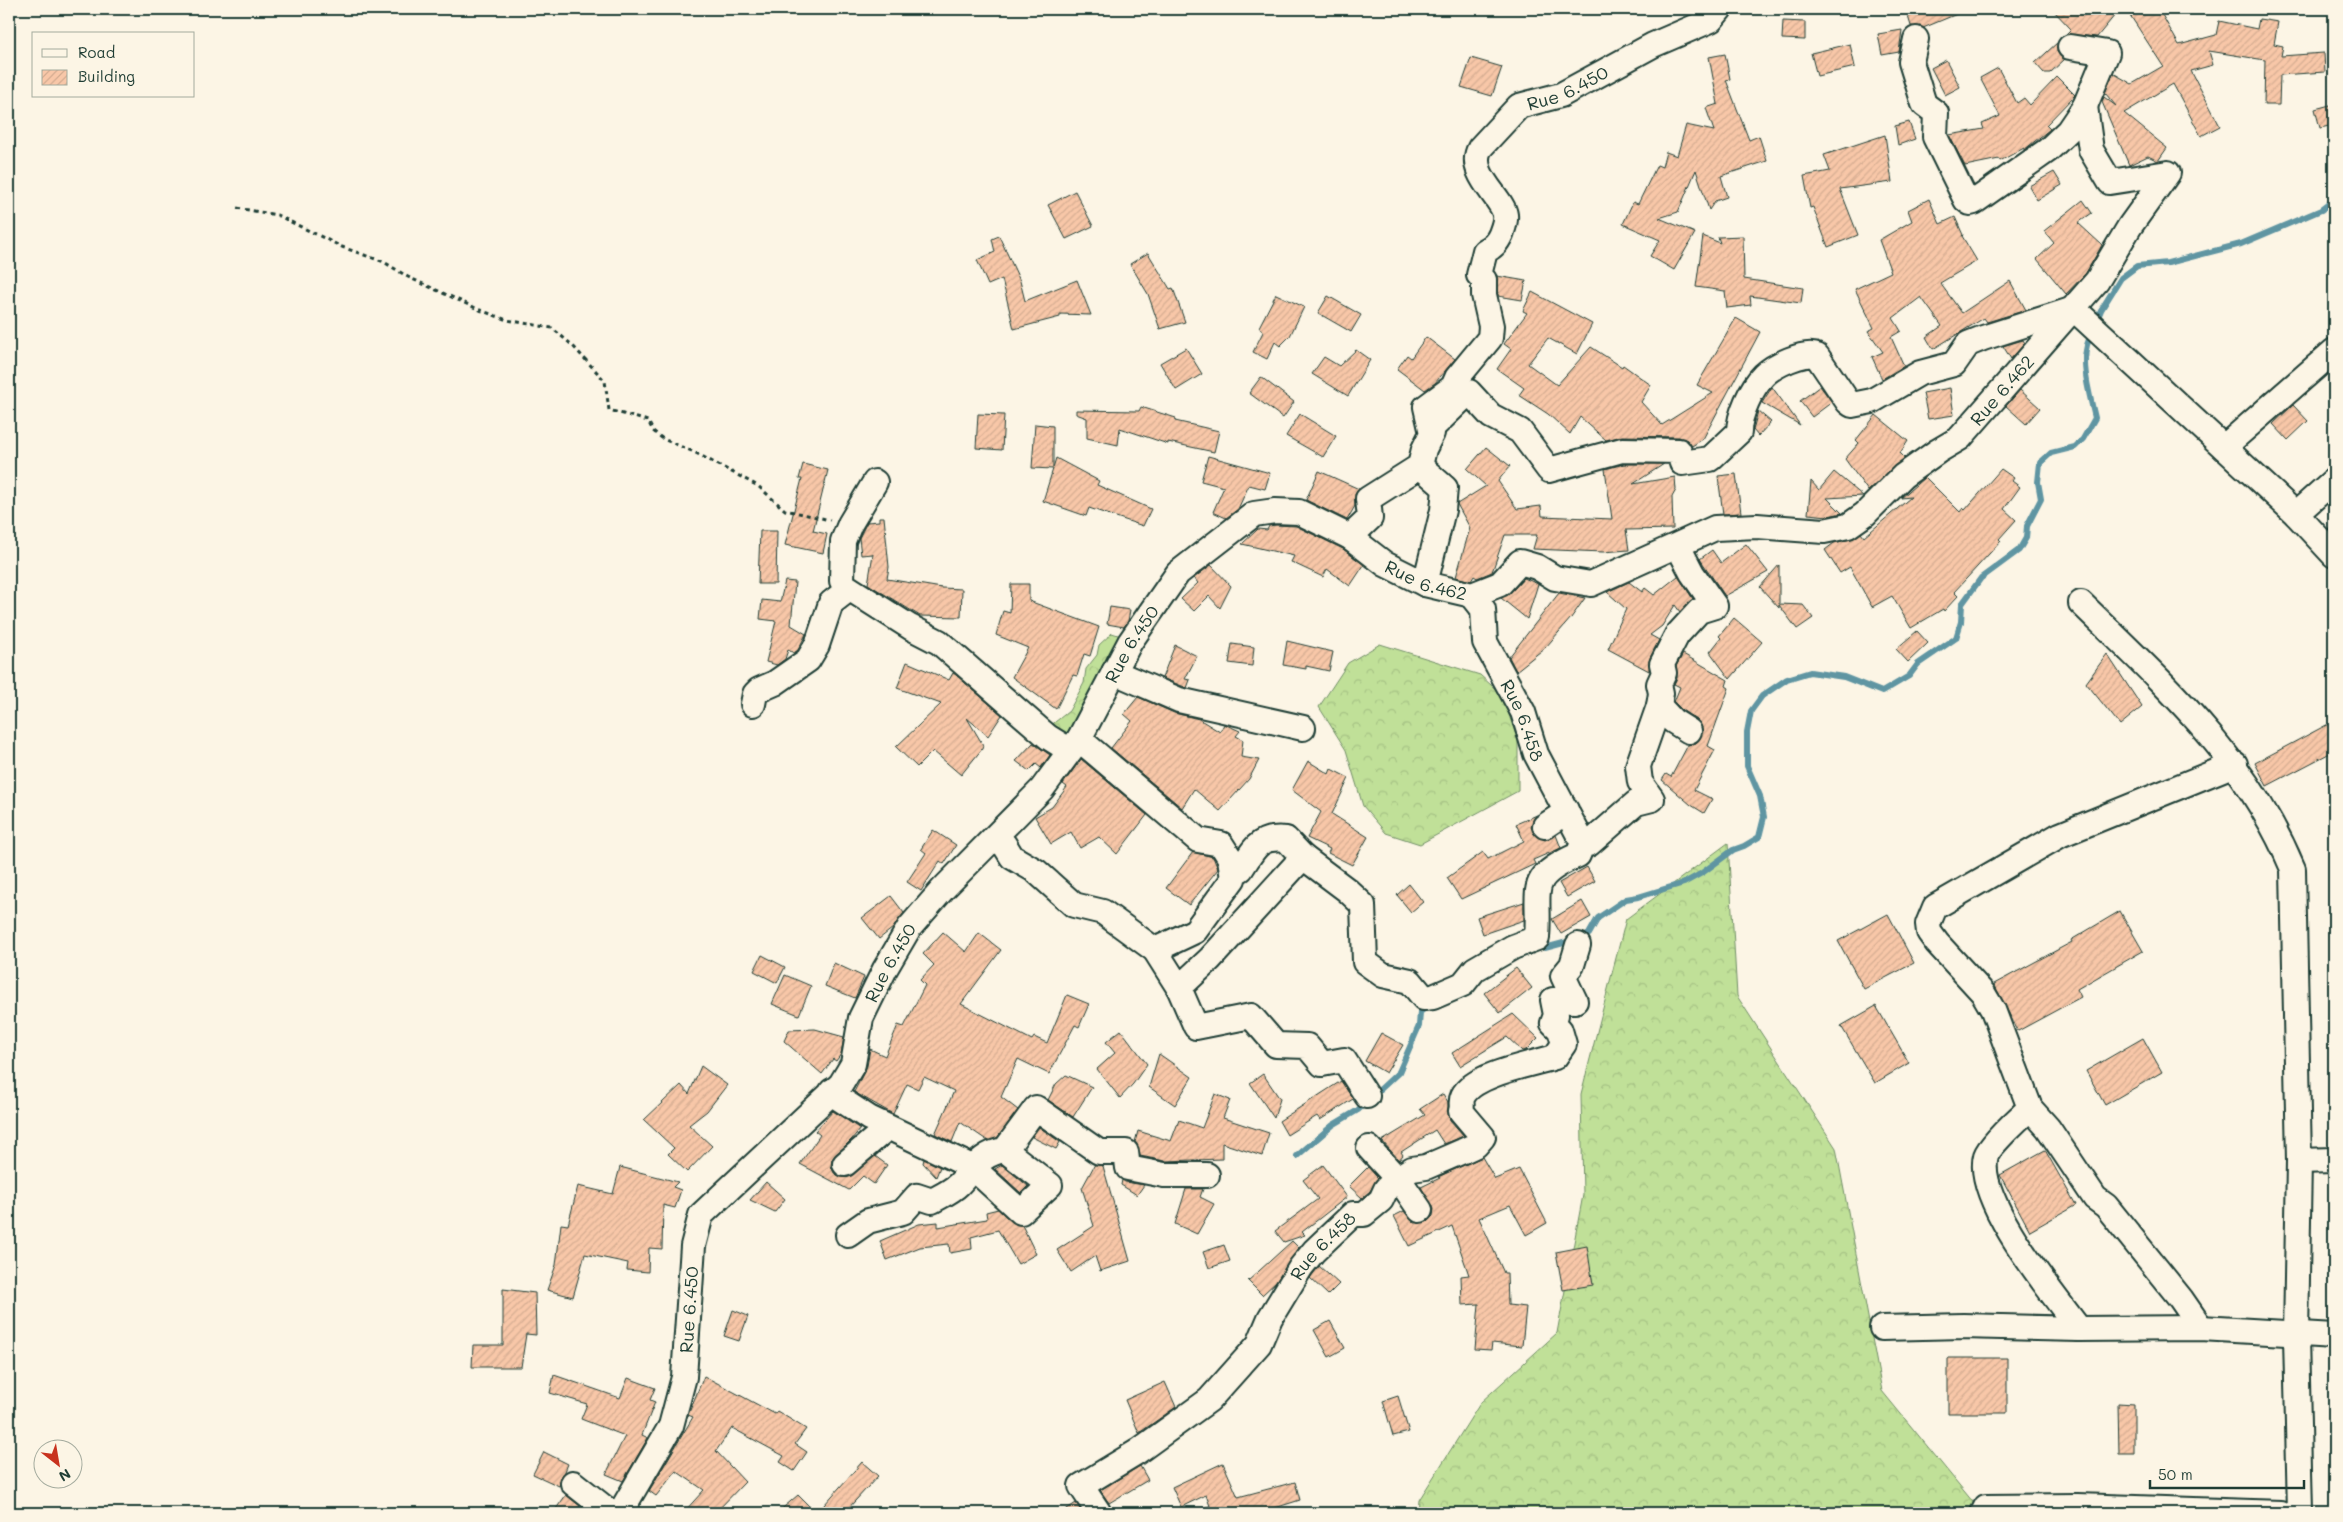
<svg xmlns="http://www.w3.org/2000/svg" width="2343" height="1522" font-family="Mali,sans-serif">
	<defs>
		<pattern id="forest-crowns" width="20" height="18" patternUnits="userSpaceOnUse" patternTransform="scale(1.25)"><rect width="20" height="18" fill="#c0e098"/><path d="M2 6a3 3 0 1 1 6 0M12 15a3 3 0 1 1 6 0" fill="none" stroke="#a5c184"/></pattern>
		<pattern id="building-hatch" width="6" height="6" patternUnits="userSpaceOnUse" patternTransform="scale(1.25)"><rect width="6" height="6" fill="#f8c7a8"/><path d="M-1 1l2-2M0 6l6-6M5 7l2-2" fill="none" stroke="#d4ac91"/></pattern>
	</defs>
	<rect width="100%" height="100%" fill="#fcf5e5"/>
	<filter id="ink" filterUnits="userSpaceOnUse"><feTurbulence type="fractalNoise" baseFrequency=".02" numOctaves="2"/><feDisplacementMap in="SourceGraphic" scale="10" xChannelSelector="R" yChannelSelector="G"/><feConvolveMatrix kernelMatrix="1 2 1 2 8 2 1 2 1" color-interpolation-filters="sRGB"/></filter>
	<g filter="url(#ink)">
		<path fill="url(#forest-crowns)" stroke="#708e66" d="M1112,633L1124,637L1074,731L1063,738L1050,726L1069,711L1084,683L1086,669L1097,655L1099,645Z
			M1380,644L1480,675L1502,695L1518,741V791L1420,844L1386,833L1363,806L1346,750L1319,707L1348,663Z
			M1728,843L1737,996L1836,1148L1882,1391L1982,1513H1418L1419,1500L1481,1402L1557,1333L1583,1195L1581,1094L1626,919Z"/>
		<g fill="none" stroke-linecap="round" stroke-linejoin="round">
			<path stroke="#5f95a2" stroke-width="6" d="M2096,322L2101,310L2121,278L2137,266L2168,263L2241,244L2321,210L2334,200
				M1537,944L1545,948L1582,938L1589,934L1598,918L1626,899L1638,897L1684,883L1702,873L1733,850L1744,846L1759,837L1764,817L1760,796L1747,766V732L1751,711L1762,696L1787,679L1810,672L1844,677L1882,692L1909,676L1918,664L1956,638L1961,622L1962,604L1981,578L2019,550L2026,538L2027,526L2041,499L2038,482L2040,463L2051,453L2075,447L2083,439L2095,418C2089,391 2077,356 2093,331
				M1297,1156L1333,1125L1358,1110L1399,1072L1419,1026L1420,1012L1428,1006"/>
		</g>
		<path fill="url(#building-hatch)" stroke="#1f3d34" d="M1916,9H1969L1923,28L1911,26L1907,13Z
			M2052,9H2120L2097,37L2066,34L2071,29Z
			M2126,9H2169L2161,13L2179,45L2216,35L2219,21L2257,29L2259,19L2278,22L2274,44L2283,46L2281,56L2324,53L2325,72L2280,75L2279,105H2264L2265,60L2209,51L2213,65L2191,71L2220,126L2201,136L2173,84L2124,113L2167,148L2158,161L2148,156L2129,165L2102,102L2104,97L2116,106L2105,93L2113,73L2132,84L2163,66Z
			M1783,21L1805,22V40L1782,39Z
			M1902,30L1899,52L1882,55L1878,34Z
			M2058,42L2057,52L2065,59L2050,73H2044L2035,63Z
			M1850,44L1855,67L1817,76L1811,53Z
			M1725,54L1730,79L1726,80L1749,140L1759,136L1767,161L1721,176L1727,197L1715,201L1709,210L1696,170L1678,212L1659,218L1695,233L1674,270L1650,256L1660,240L1623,224L1633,202L1638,204L1657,165L1662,167L1666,152L1677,156L1686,125L1714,131L1706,108L1718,104L1709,57Z
			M1471,58L1502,67L1492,96L1461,87Z
			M1946,60L1960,87L1945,95L1931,68Z
			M1998,68L2017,103L2024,98L2030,105L2057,77L2075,95L2046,125L2050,129L2024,150V148L2000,161L1999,159L1965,166L1949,135L1984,129L1982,124L2000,116L1980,78Z
			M2334,104V125L2320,128L2315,109Z
			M1909,122L1915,139L1898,145L1895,126Z
			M1885,135L1892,182L1840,189L1858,235L1828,247L1813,207L1810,208L1804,176L1830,171L1824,155Z
			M2054,172L2062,185L2037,200L2029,186Z
			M1075,191L1093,226L1066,239L1048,205Z
			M1929,199L1940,224L1955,217L1963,235L1962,236L1977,261L1940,283L1962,313L2010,281L2026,310L1987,322L1984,318L1933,349L1926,337L1942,326L1921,297L1893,318L1901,331L1891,337L1904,366L1882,379L1872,357L1883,352L1868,331L1874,328L1855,289L1891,272L1879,240L1912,221L1908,210Z
			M2083,200L2092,213L2078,223L2102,245L2086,273L2066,294L2037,259L2054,243L2044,231Z
			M999,236L1020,281L1025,301L1077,280L1091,315L1060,314V317L1014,329L1002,279L988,285L977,260L995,252L992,239Z
			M1703,236L1720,243L1718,237L1743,236L1744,279L1803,288L1801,303L1750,296L1751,305L1727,308L1725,291L1696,287Z
			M1148,253L1170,289L1173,288L1185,322L1160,329L1148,294L1130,264Z
			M1497,276L1526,281L1522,300L1498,296Z
			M1532,292L1592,324L1577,354L1548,338L1528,364L1557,385L1591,347L1622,367L1623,365L1651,385L1641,402L1662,425L1713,393L1697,385L1736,318L1760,332L1703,439L1692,446L1687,440L1679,437L1622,436L1606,440L1580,417L1570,434L1548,414L1519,395L1524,388L1497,369L1511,349L1504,344L1527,313L1523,311Z
			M1276,294L1304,307L1290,336L1280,346L1275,342L1267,359L1253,352L1263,332L1259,327Z
			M1328,296L1361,315L1351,332L1318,313Z
			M1426,337L1455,359L1435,383L1425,390L1397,369L1407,355L1411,358Z
			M2023,340L2025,343L2011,359L2003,346Z
			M1186,348L1202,374L1176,390L1160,363Z
			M1356,350L1370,360L1348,396L1312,374L1324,357L1339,366Z
			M1261,377L1294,402L1283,418L1249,393Z
			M1820,386L1832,402L1812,417L1800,401Z
			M1772,387L1800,425L1762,403Z
			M1950,388L1954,415L1928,419L1923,393Z
			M2020,390L2040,408L2026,424L2006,406Z
			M2293,405L2308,421L2288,440L2273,424Z
			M1141,407L1176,418L1175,421L1219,431L1214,452L1168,442V444L1120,428L1118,445L1087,438V418L1076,414V410L1139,411Z
			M1758,411L1771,422L1758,436L1753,430Z
			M978,414L1004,415L1002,450L976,448Z
			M1300,414L1336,436L1323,457L1286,436Z
			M1876,415L1908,441L1900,453L1905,458L1868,491L1845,459L1859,443L1856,440Z
			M1035,424L1053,426V468L1056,458L1099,481L1097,485L1151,509L1143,526L1089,508L1086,516L1043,501L1053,469L1032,468Z
			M1486,447L1510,466L1498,481L1517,509L1541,506L1542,516L1612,519L1605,469L1624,464H1664L1633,484L1675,477L1676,490L1672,497L1673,529L1626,530L1629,550L1603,552L1533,549L1537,535H1505L1492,572L1477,578L1474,576L1471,581L1456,577L1470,528L1457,504L1486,486L1467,469Z
			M1208,456L1270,473L1265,489L1249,485L1238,509L1226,518L1213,512L1224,487L1201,481Z
			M803,464L828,470L813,531L827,534L823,553L785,545L802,479H799Z
			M2001,469L2014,478L2012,481L2020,487L2004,509L2016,520L1999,539L2001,541L1954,592L1958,596L1944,611L1943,609L1911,628L1892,596L1872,607L1850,567L1840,573L1825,550L1834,543L1851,539L1861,533L1864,537L1911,497L1901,498L1925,477L1960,512L1963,508L1965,510Z
			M1319,471L1359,489L1355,494V506L1347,520L1306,500Z
			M1834,472L1863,496L1827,498L1842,513L1828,516L1808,514L1811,481L1819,490Z
			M1736,474L1741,513L1723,514L1718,476Z
			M879,517H884L889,567L887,579L942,588L962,589L961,617L920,616L868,584L873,554L861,555L859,538L867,522L879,521Z
			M1276,525L1296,526L1343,549L1364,565L1350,586L1327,569L1323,577L1291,562L1294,556L1242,544L1258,529L1267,530L1269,526Z
			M760,531H777L776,584H758Z
			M1746,544L1768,572L1725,596L1700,559L1712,550L1721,563Z
			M1211,565L1231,586L1220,608L1209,596L1194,611L1181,599L1198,583L1194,578Z
			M1779,565V604L1803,605L1813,618L1797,629L1779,605V608L1760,587Z
			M1678,576L1693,599L1680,612L1675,605L1662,626L1650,635L1659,640L1650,658L1649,671L1608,649L1626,609L1607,592L1629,582L1642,592L1645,588L1654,595Z
			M1524,578L1538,584L1527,619L1501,598L1510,593Z
			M785,581L795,582L791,625L806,634L798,650L794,653L788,650L785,659L777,665L766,662L776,621L760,619L762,600L780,602Z
			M1011,584H1029V601L1099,627L1090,656L1084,654L1077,676L1073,675L1056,709L1012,677L1028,648L996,635L1003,611L1010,613Z
			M1559,593L1585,598L1571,618L1546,647L1516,671L1509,657Z
			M1110,607L1130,610L1128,621L1124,627L1107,624Z
			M1734,618L1762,642L1730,679L1710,652L1721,638L1719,636Z
			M1917,631L1928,643L1908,662L1896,649Z
			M1287,641L1333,652L1329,671L1306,666V669L1283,665Z
			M1232,644L1254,647L1252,666L1229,663Z
			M1175,645L1197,656L1185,679L1190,680L1187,688L1162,678Z
			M1683,654L1728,680L1726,686L1729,688L1708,746L1715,750L1694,790L1712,799L1704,813L1691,805L1662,780L1666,774L1671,777L1688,745L1696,743L1703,732L1701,725L1697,720L1682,710L1674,702L1680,687L1674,684L1677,678L1676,666Z
			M2107,654L2142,707L2120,725L2086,683Z
			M907,662L949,680L953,673L956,675L1002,715L988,736L967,718L983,745L982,749L961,775L933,751L917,767L896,747L941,704L897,688Z
			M1138,697L1174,713L1199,719L1220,732L1224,724L1240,731L1236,736L1243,740L1241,757L1259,760L1249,779L1220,811L1194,789L1182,808L1111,748L1132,721L1124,714Z
			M2334,721V751L2267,786L2255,763Z
			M1033,743L1050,755L1041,768L1036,764L1029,771L1016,761Z
			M1081,759L1147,815L1117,854L1099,837L1080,848L1071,832L1051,844L1035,817L1052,807L1067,787L1063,784Z
			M1308,761L1329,774L1331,769L1349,778L1332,814L1368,837L1352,865L1328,853L1330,849L1307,838L1321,812L1292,790Z
			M1537,815L1531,826L1534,834L1545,840L1556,835L1561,848L1533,860L1535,864L1461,899L1447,878L1483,852L1488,859L1524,841L1516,824Z
			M933,830L956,845L944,864L940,861L921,891L907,882L926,853L921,849Z
			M1193,852L1213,857L1218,869L1189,905L1166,888Z
			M1587,867L1595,881L1567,897L1559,883Z
			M1409,884L1423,902L1411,912L1397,895Z
			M891,896L904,913L893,928L879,939L862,918Z
			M1582,901L1591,917L1561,934L1552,919Z
			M1524,902V920L1483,934L1477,917Z
			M2120,911L2143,951L2077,989L2081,997L2018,1031L1994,984L2072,942L2071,940Z
			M1888,914L1914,963L1864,989L1838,941Z
			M943,932L966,952L979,933L1001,950L961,1004L1032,1040L1034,1037L1047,1043L1067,995L1089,1004L1079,1027L1075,1025L1049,1074L1018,1059L1001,1097L1018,1110L997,1138L988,1141L960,1122L952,1142L935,1134L954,1091L924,1077L918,1089L907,1084L893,1114L854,1092L867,1066L870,1049L885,1056L898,1025L904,1027L925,985L920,980L934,965L923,954Z
			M762,955L785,967L777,983L754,971Z
			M834,963L864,977L855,998L825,986Z
			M1516,968L1532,988L1500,1013L1484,993Z
			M785,975L811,986L799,1015L772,1004Z
			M1876,1006L1909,1063L1875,1083L1841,1026Z
			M1513,1014L1538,1038L1526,1050L1522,1051L1507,1037L1460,1066L1452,1053Z
			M815,1029L844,1037L841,1054L836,1061L833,1059L822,1074L784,1041L789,1030Z
			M1121,1030L1147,1064L1133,1084L1120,1098L1097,1069L1115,1053L1106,1042Z
			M1381,1033L1403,1045L1386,1073L1365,1061Z
			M2143,1038L2162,1072L2105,1105L2086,1071Z
			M1159,1054L1192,1077L1175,1105L1149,1087Z
			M701,1066L727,1085L707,1111L689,1125L712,1146L687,1172L668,1154L674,1148L644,1120L681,1085L689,1094Z
			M1263,1074L1280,1099L1274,1118L1250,1083Z
			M1066,1075L1092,1087L1073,1117L1048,1100L1056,1084Z
			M1341,1081L1353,1099L1320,1120L1317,1116L1287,1135L1279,1121Z
			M1215,1094L1230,1100L1223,1118L1269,1133L1262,1156L1222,1143V1159L1165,1161L1140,1156L1135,1142L1138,1131L1171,1141L1179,1120L1202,1128Z
			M1443,1094L1448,1102V1114L1450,1120L1464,1136L1444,1144L1435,1130L1401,1152L1403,1155L1399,1160L1382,1141L1425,1115L1420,1109Z
			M833,1111L860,1129L852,1139L832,1159L831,1166L834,1173L841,1177H848L875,1156L887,1165L874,1184L863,1176L849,1190L800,1164L820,1135L815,1131Z
			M1039,1127L1060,1142L1056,1149L1032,1137Z
			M2045,1150L2076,1205L2030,1231L2000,1175Z
			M1482,1157L1495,1179L1519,1169L1547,1223L1526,1235L1510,1205L1479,1218L1504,1273H1507L1508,1305L1526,1307L1522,1346L1492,1343L1491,1350L1475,1349L1479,1304L1462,1305L1461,1276L1469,1275L1452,1226L1409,1246L1394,1216L1404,1211L1414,1223L1427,1222L1433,1216L1434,1209L1421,1187L1440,1178L1438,1177Z
			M924,1159L940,1167L936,1177L923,1163Z
			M1095,1164L1103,1166L1130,1261L1100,1271L1095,1256L1071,1272L1057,1250L1094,1226L1082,1188Z
			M1002,1165L1028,1186L1021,1193L995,1169Z
			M1323,1165L1347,1197L1302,1232L1305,1235L1284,1242L1275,1231L1318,1199L1303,1180Z
			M620,1167L678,1182L673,1187L681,1190L675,1208L663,1205L662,1249L649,1248L648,1272L627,1270L628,1263L585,1254L573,1297L547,1290L556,1265L561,1224L568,1225L578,1186L613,1194Z
			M1368,1167L1378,1178L1370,1191L1362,1198L1349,1186Z
			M1122,1180L1125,1182L1144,1185L1137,1195L1121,1185Z
			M766,1182L785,1199L775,1212L750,1200Z
			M1186,1189H1203L1200,1197L1214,1204L1197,1234L1175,1224Z
			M998,1209L1012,1222L1022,1225L1036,1254L1018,1264L998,1230L971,1237L972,1249L950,1253L949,1244L920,1247L887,1260L880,1241L919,1224L938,1222V1227L987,1219L986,1212Z
			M1292,1241L1299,1248L1276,1282L1262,1295L1248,1281Z
			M1224,1245L1230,1261L1209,1268L1203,1252Z
			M1587,1246L1593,1285L1563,1290L1556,1252Z
			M1319,1266L1339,1284L1328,1295L1310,1278Z
			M503,1289L535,1293L536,1335L526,1334L521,1367H472L473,1345H503Z
			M733,1310L748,1316L739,1341L724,1336Z
			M1330,1321L1345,1348L1329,1357L1314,1330Z
			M1948,1358H2007V1413H1948Z
			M554,1375L620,1398L628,1378L655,1388L650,1400L655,1402L642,1435L648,1438L623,1481L606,1474L625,1436L581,1419L587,1404L550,1393Z
			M704,1376L775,1414L777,1411L806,1429L795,1444L807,1452L794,1471L780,1462L784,1456L732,1428L716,1451L745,1482L715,1513H683L704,1490L676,1471L656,1496L649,1491L693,1417L688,1415Z
			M1165,1382L1176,1407L1139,1433L1125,1400Z
			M1398,1396L1409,1432L1393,1436L1383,1401Z
			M2118,1403L2134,1404V1454H2119Z
			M544,1452L568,1464L559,1486L533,1474Z
			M862,1462L878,1476L844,1513H817Z
			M1223,1463L1238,1497L1295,1482L1300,1500L1259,1513H1199L1198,1509L1210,1506L1206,1495L1181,1507L1172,1487Z
			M1140,1466L1148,1480L1109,1503L1100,1490Z
			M566,1495L580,1506L574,1513H553Z
			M798,1495L816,1513H777Z
			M1076,1503L1083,1513H1061Z"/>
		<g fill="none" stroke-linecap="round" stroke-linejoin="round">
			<g stroke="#1f3d34" stroke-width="28">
				<g id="street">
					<path d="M2070,47L2107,53L2085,106"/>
					<path d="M1432,428L1469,392L1491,416L1520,431L1549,470L1622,450L1679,451L1682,463L1710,459L1739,432C1739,415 1751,388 1764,375C1773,366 1805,350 1817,356L1848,402L1852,405L1872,401L1920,373L1954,364L1968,344L1983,338L2074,309L2296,514L2334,555"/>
					<path d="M2224,447L2334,351"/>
					<path d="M1420,466L1445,488L1443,510L1425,584"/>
					<path d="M875,482L850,524L843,541L842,581L844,585L910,627L939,642L1048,737L1069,750"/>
					<path d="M2296,514L2334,480"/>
					<path id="s1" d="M1350,537L1370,518L1368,499L1420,466L1424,449L1432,433L1426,407L1453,387L1457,378L1490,338L1491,326L1484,295V280L1479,275L1485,251C1493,247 1497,243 1501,234C1503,228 1506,222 1505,215C1503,198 1466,173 1480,148L1519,106L1561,95L1653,45L1711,20L1720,9"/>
					<path id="s2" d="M1472,595L1483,609L1485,642L1523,712L1536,754L1583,843"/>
					<path d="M2081,603C2165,685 2247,758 2293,869L2299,1161L2296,1336L2300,1513"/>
					<path d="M1114,672L1179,700L1303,728"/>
					<path d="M753,704L755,694L759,690L775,683L808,660L817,645L831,603L849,589"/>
					<path d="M1659,706L1673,721L1689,731"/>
					<path d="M1079,739L1198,840L1221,844L1230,858L1241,869C1255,848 1258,836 1286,839L1303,857"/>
					<path d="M1545,826L1560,816L1566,810"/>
					<path d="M991,842L999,841L1004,844L1012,857L1036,871L1074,905L1103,912L1155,950L1179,988L1210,959L1303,857L1347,890L1363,905L1365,962L1383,975L1410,981L1424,998L1433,997L1463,984L1475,969L1513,947L1537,938C1541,888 1524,879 1578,855L1583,843L1589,844L1636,803L1652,799L1640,782L1638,766L1659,706L1661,693L1659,684L1664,673L1662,664L1677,635L1699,611L1715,606L1692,573L1680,550L1683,544"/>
					<path d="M1155,950L1195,931L1233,879L1230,858"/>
					<path d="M1179,988L1196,1027L1251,1016L1276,1045L1307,1046L1322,1064L1344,1060L1367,1096"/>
					<path d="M832,1091L840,1099L869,1118L972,1167L1021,1212L1050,1185L1005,1150"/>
					<path d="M2030,1108C2020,1117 1990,1145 1986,1156C1974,1199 2054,1295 2079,1329"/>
					<path d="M1369,1148L1403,1185L1420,1210"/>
					<path d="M2299,1161L2334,1160"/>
					<path d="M845,1164L887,1128"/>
					<path d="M848,1235L868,1221L903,1212L917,1196L932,1201C941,1196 952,1191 959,1184C974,1168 982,1153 1005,1150L1036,1108L1099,1152H1126L1128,1168L1164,1175H1207"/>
					<path d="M1882,1328L1963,1326L2079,1329L2201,1328L2334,1336"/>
					<path d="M2201,1328L2181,1299L2106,1206L2095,1198L2048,1128L2030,1108L1993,1010L1983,993L1937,943L1929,932L1928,924L1935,907L2060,835L2235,764"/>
					<path d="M573,1483L611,1513"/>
					<path id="s3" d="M620,1513L671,1426L684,1377L693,1246L701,1215L841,1084L853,1064L861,1018L885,969L909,928L943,889L1042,789L1079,739L1130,642L1178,573L1254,514L1275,511L1299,512L1350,537L1385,564L1425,584L1472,595L1500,584L1520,562L1537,567L1555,578L1591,584L1715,528L1757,526L1824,531L1848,526L1865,514L1903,476L1938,451L1960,438L2097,281L2130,226L2168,173L2110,182L2091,150L2085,106L2068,131L2048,150L1974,202L1970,203L1966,200L1935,137L1936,113L1924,104L1911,62L1916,39"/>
					<path id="s4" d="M1099,1513L1081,1486L1137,1452L1209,1400L1259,1344L1270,1318L1301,1267L1314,1251L1353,1214H1364L1381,1200L1386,1189L1396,1179L1412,1169L1426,1167L1463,1151L1476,1145L1483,1137L1461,1111C1463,1105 1460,1102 1463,1096C1474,1074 1532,1064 1555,1057L1564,1044L1560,1030L1553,1023L1556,1015L1553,1000L1575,1001L1563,976L1572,965L1578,945"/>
					<path d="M1983,1513L1986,1507L2077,1506L2281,1513"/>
				</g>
			</g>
			<path stroke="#1f3d34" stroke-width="3" stroke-dasharray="4 4" stroke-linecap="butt" d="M237,208L277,215L342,247L384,262L408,277L480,310L507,320L552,328L572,345L605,381L609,410L648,421L653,431L663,439L694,452L758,486L785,510L830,520"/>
			<use href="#street" stroke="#fcf5e5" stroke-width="24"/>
		</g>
	</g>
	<g text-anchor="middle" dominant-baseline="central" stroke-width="5" stroke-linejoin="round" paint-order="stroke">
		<g font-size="18" fill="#1f3d34" stroke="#fcf5e5">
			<text stroke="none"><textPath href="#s1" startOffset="584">Rue 6.450</textPath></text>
			<text stroke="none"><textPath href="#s3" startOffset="2074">Rue 6.462</textPath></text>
			<text stroke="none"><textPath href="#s3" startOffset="1414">Rue 6.462</textPath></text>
			<text stroke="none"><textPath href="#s3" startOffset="1042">Rue 6.450</textPath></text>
			<text stroke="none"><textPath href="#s2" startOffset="138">Rue 6.458</textPath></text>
			<text stroke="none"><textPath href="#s3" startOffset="639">Rue 6.450</textPath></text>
			<text stroke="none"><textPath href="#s4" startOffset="380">Rue 6.458</textPath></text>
			<text stroke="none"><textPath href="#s3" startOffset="219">Rue 6.450</textPath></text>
		</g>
	</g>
	<rect width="2343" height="1522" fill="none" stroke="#fcf5e5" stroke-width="30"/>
	<rect x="15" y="15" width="2313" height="1492" fill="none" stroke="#1f3d34" stroke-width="2" filter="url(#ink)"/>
	<rect x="32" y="32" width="162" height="65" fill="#fcf5e5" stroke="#a4ab9e"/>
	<rect x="42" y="49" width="25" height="8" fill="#fcf5e5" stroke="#a4ab9e"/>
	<text x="78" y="58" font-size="15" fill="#1f3d34">Road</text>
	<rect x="42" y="70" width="25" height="15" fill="url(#building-hatch)" stroke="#a4ab9e"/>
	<text x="78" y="82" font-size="15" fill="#1f3d34">Building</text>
	<g transform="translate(58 1464) rotate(149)"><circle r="24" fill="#fcf5e5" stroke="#a4ab9e"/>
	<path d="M0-4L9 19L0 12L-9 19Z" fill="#c8321e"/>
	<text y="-8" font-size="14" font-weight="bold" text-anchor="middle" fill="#1f3d34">N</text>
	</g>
	<path d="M2150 1480v8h154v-8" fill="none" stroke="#1f3d34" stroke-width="2.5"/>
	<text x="2158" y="1480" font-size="15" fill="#1f3d34" stroke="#fcf5e5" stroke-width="4" paint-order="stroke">50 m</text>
</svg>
